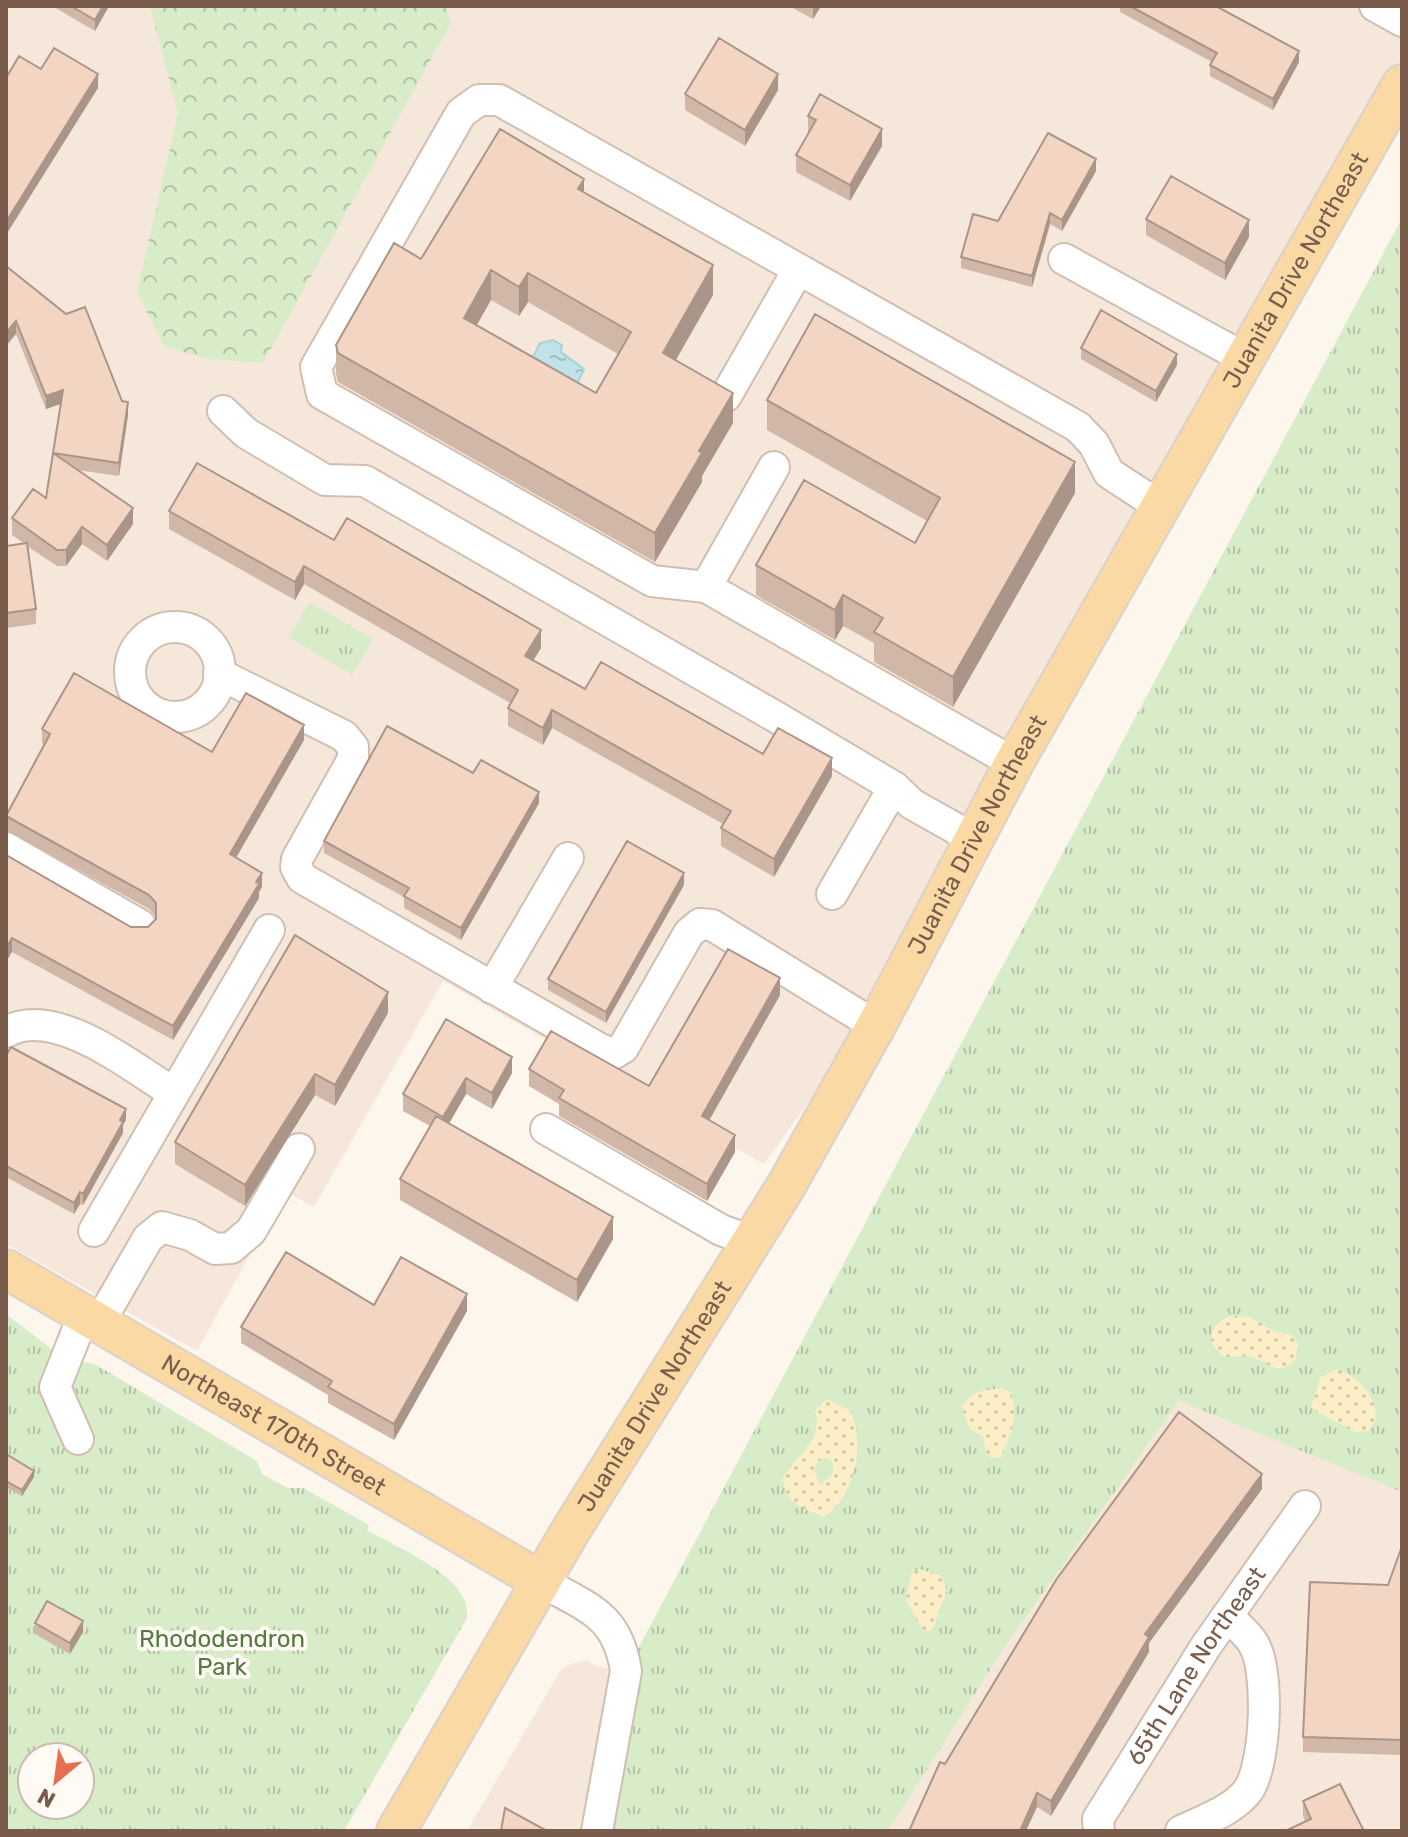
<svg xmlns="http://www.w3.org/2000/svg" width="1408" height="1837" font-family="Rubik,sans-serif">
	<defs>
		<pattern id="grass-tufts" width="24" height="20" patternUnits="userSpaceOnUse" patternTransform="scale(2)"><rect width="24" height="20" fill="#d8ecc9"/><path d="M3 7l-1-3M5 7V3M7 7l1-3M15 17l-1-3M17 17v-4M19 17l1-3" fill="none" stroke="#b4c2a5"/></pattern>
		<pattern id="forest-crowns" width="20" height="18" patternUnits="userSpaceOnUse" patternTransform="scale(2)"><rect width="20" height="18" fill="#d8ecc9"/><path d="M2 6a3 3 0 1 1 6 0M12 15a3 3 0 1 1 6 0" fill="none" stroke="#b4c2a5"/></pattern>
		<pattern id="sand-dots" width="8" height="8" patternUnits="userSpaceOnUse" patternTransform="scale(2)"><rect width="8" height="8" fill="#fcefc7"/><path d="M2 2h.1M6 6h.1" fill="none" stroke="#d1c5a4" stroke-width="1.8" stroke-linecap="round"/></pattern>
		<pattern id="water-ripples" width="26" height="14" patternUnits="userSpaceOnUse" patternTransform="scale(2)"><rect width="26" height="14" fill="#bfe3e8"/><path d="M2 4q2-2 4 0t4 0M15 11q2-2 4 0t4 0" fill="none" stroke="#a0bbbe"/></pattern>
	</defs>
	<rect width="100%" height="100%" fill="#fdf6ec"/>
	<path fill="#f5e8da" d="M6,6H1402V64L869,1018L764,1164L443,981L314,1207L285,1191L197,1351L6,1244Z
		M1179,1401L1402,1492V1831H888L1002,1651Z
		M586,1660L596,1666L626,1671L597,1831H467L559,1673L565,1666Z"/>
	<path fill="url(#grass-tufts)" fill-rule="evenodd" d="M1402,218V1492L1179,1401L1002,1651L888,1831H597L626,1671Z
		M310,602L373,639L352,675L289,637Z
		M6,1314L66,1360L95,1364L257,1461L262,1474L288,1488H303L369,1525L367,1530C397,1548 473,1577 467,1618L344,1831H6ZM32,1757H80V1805H32Z"/>
	<path fill="url(#forest-crowns)" d="M150,6H446L451,23L263,363L207,359L164,346L137,292L178,113Z"/>
	<path fill="url(#sand-dots)" fill-rule="evenodd" d="M1230,1316L1249,1317L1274,1331L1292,1335L1298,1345L1295,1360C1279,1376 1271,1365 1255,1358C1246,1354 1233,1358 1223,1356L1212,1344C1209,1329 1218,1322 1230,1316Z
		M1336,1369C1360,1377 1390,1407 1368,1431L1355,1432L1311,1408L1320,1378Z
		M1001,1388L1010,1392C1021,1412 1010,1437 1001,1457L994,1459L986,1454L983,1436L970,1429L962,1408C969,1391 985,1391 1001,1388Z
		M826,1399L851,1411C865,1446 855,1494 825,1517C806,1510 784,1503 783,1479C794,1457 825,1440 815,1411ZM828,1458L833,1462V1474L820,1485L813,1469L821,1459Z
		M919,1569L940,1575L947,1590L933,1628L928,1631L922,1629L906,1599L911,1574Z"/>
	<path fill="url(#water-ripples)" stroke="#a5d3da" stroke-width="2" d="M553,340L562,345L561,352L584,369L577,384L532,359L540,343Z"/>
	<g fill="none" stroke-linecap="round" stroke-linejoin="round">
		<g stroke="#d1beb0" stroke-width="34">
			<g id="minor">
				<path d="M1375,6L1402,21"/>
				<path d="M1064,259L1246,359"/>
				<path d="M726,396L798,270"/>
				<path d="M223,411L246,433L325,480L365,481L776,717L894,787L912,804L976,840"/>
				<path d="M706,587L774,467"/>
				<circle cx="175" cy="672" r="45"/>
				<path d="M219,674L344,736L353,747V759L297,859L296,867L302,878L600,1049L613,1054L623,1048L689,933L700,924L712,925L876,1026"/>
				<path d="M1014,763L706,587L652,581L322,394L316,367L461,113L479,100H499L1078,427L1094,444L1109,473L1161,507"/>
				<path d="M6,848L140,925"/>
				<path d="M832,894L894,787"/>
				<path d="M492,988L568,858"/>
				<path d="M6,1032C55,1004 131,1067 174,1093"/>
				<path d="M546,1129L721,1230L751,1241"/>
				<path d="M94,1231L269,930"/>
				<path d="M99,1323L148,1238L162,1227L190,1235L215,1249L231,1248L251,1231L299,1149"/>
				<path d="M78,1439L55,1387L84,1314"/>
				<path d="M541,1581C587,1608 617,1613 626,1671L597,1831"/>
				<path id="s1" d="M1099,1831L1098,1819L1206,1646L1305,1506"/>
				<path d="M1181,1831C1202,1821 1235,1810 1249,1789C1266,1762 1270,1669 1253,1643C1247,1633 1235,1624 1227,1616"/>
			</g>
		</g>
		<g stroke="#dad1cd" stroke-width="42">
			<g id="major">
				<path id="s2" d="M6,1269L541,1581"/>
				<path id="s3" d="M396,1831L571,1530L786,1186L876,1026L1014,763L1402,84"/>
			</g>
		</g>
		<use href="#minor" stroke="#fff" stroke-width="30"/>
		<use href="#major" stroke="#fbd9a5" stroke-width="38"/>
	</g>
	<path fill="#d1b7a8" fill-rule="evenodd" d="M52,6H109L95,31Z
		M789,6H821L813,19Z
		M1120,6H1216L1299,62L1273,110L1210,76V65L1212,62L1120,12Z
		M778,90L745,146L685,110V94Z
		M808,116L882,146L850,201L796,172V155L809,133L808,132Z
		M1096,171L1062,231L1050,224L1032,287L961,268V257L998,221Z
		M584,192L713,295L676,360L733,423L702,476V482L655,562L338,382L336,374V345L421,259ZM491,300L519,316L528,302L618,354L596,393L477,325Z
		M1146,219L1249,237L1225,280L1146,235Z
		M6,266L128,415L119,476L77,470L133,524L107,561L82,544L66,566H57L27,546L36,609V624L6,628V546L25,544L12,535V518L46,498L61,404L46,409L16,334Z
		M1081,348L1177,365L1156,402L1081,359Z
		M767,400L1075,493L953,707L874,662V643L843,626L835,640L756,595V565L915,543L927,521L767,430Z
		M169,511L334,540L541,648L533,660L585,689L763,754L832,776L774,877L721,846V828L723,824L552,728L543,745L508,726V708L510,703L304,584L295,600L169,529Z
		M42,729L212,752L304,740L236,858L262,887L259,892V898L173,1040L12,952L6,855L131,927H148L156,919V917L149,909L6,830V815L44,745L42,743Z
		M473,773L539,803L461,940L404,908V897L324,853V841Z
		M684,885L606,1023L548,990V979Z
		M780,995L709,1120L735,1152L707,1201L559,1116V1104L529,1086V1069L649,1086Z
		M388,1013L335,1106L315,1095L245,1206L175,1164V1142Z
		M446,1019L512,1073L492,1109L466,1094L449,1123L613,1239L577,1302L400,1200V1179L430,1126L403,1111V1094Z
		M6,1056L126,1120L123,1125V1133L83,1205L80,1204L74,1214L6,1177Z
		M374,1305L467,1311L394,1440L328,1403V1395L241,1343V1327Z
		M6,1454L34,1477L22,1496L6,1487Z
		M1262,1489L1149,1643V1652L1051,1816L1037,1807L945,1764Z
		M1402,1546V1755L1303,1752V1737L1388,1585Z
		M35,1623L83,1632L70,1654L35,1634Z
		M1303,1801L1364,1831L1305,1821L1303,1816Z"/>
	<path fill="#aa9588" d="M103,6H109L95,31V20Z
		M813,6H821L813,19Z
		M1299,51V62L1273,110V99Z
		M98,74V88L6,235V222Z
		M778,74V90L745,146V130Z
		M882,129V146L850,201V185Z
		M1096,159V171L1062,231V220Z
		M584,179V209L578,189Z
		M1050,213V224L1032,287V276Z
		M1249,220V237L1225,280V263Z
		M713,265V295L663,382V353Z
		M491,270V300L464,347V318Z
		M528,273V302L519,316V287Z
		M16,321V334L6,346V333Z
		M1177,354V365L1156,402V391Z
		M63,390V403L46,409V396Z
		M733,393V423L702,476V482L655,562V533L699,451Z
		M128,402V415L119,476V463Z
		M1075,462V493L953,707V677Z
		M133,508V524L107,561V545Z
		M82,527V544L66,566V550Z
		M304,566V584L295,600V582Z
		M843,595V626L835,640V610Z
		M541,630V648L525,674V656Z
		M552,710V728L543,745V728Z
		M304,725V740L230,868V854Z
		M832,758V776L774,877V859Z
		M539,792V803L461,940V928Z
		M262,873V887L259,892V898L173,1040V1026Z
		M684,873V885L606,1023V1012Z
		M12,938V952L6,962V948Z
		M780,978V995L702,1133V1116Z
		M388,992V1013L335,1106V1085Z
		M512,1057V1073L492,1109V1093Z
		M315,1074V1095L245,1206V1185Z
		M466,1078V1094L443,1134V1117Z
		M126,1109V1120L123,1125V1133L83,1205V1194Z
		M735,1135V1152L707,1201V1184Z
		M80,1192V1204L74,1214V1203Z
		M613,1217V1239L577,1302V1280Z
		M467,1294V1311L394,1440V1424Z
		M34,1471V1477L22,1496V1490Z
		M1262,1474V1489L1149,1643V1652L1051,1816V1801L1145,1634Z
		M83,1621V1632L70,1654V1643Z
		M1037,1793V1807L1026,1831H1020Z"/>
	<path fill="#f3d5c3" stroke="#aa9588" stroke-width="2" fill-rule="evenodd" d="M71,6H103L95,20Z
		M1130,6H1216L1299,51L1273,99L1210,65L1217,53Z
		M719,38L778,74L745,130L685,94Z
		M54,48L98,74L6,222V78L19,56L41,69Z
		M820,94L882,129L850,185L796,155L816,120L808,116Z
		M500,129L584,179L578,189L713,265L663,353L733,393L699,451L702,453L655,533L338,353L336,345L394,243L421,259ZM491,270L519,287L528,273L631,332L596,393L464,318Z
		M1048,133L1096,159L1062,220L1050,213L1032,276L961,257L973,214L998,221Z
		M1171,176L1249,220L1225,263L1146,219Z
		M6,266L66,314L85,307L122,401L128,402L119,463L53,453L63,390L46,396L16,321L6,333Z
		M1101,310L1177,354L1156,391L1081,348Z
		M815,314L1075,462L953,677L874,632L883,618L843,595L835,610L756,565L804,480L915,543L940,498L767,400Z
		M53,453L133,508L107,545L82,527L66,550H57L12,518L33,489L46,498Z
		M197,463L334,540L347,518L541,630L525,656L585,689L601,662L763,754L778,728L832,758L774,859L721,828L731,811L552,710L543,728L508,708L518,690L304,566L295,582L169,511Z
		M27,543L36,609L6,613V546Z
		M74,673L212,752L246,693L304,725L230,854L262,873L256,882L259,884L173,1026L12,938L6,948V855L131,927H148L156,919V903L149,895L6,816L50,734L42,729Z
		M387,726L473,773L481,760L539,792L461,928L404,896L409,888L324,841Z
		M627,841L684,873L606,1012L548,979Z
		M295,935L388,992L335,1085L315,1074L245,1185L175,1142Z
		M728,949L780,978L702,1116L735,1135L707,1184L559,1098L564,1090L529,1069L551,1031L649,1086Z
		M446,1019L512,1057L492,1093L466,1078L443,1117L403,1094Z
		M11,1047L126,1109L120,1120L123,1122L83,1194L80,1192L74,1203L6,1166V1056Z
		M436,1116L613,1217L577,1280L400,1179Z
		M286,1252L374,1305L401,1257L467,1294L394,1424L328,1387L332,1381L241,1327Z
		M1179,1412L1262,1474L1145,1634L1149,1637L1051,1801L1037,1793L1020,1831H909L940,1762L945,1764L1056,1580Z
		M6,1454L34,1471L22,1490L6,1481Z
		M1402,1546V1740L1303,1737L1310,1582L1388,1585Z
		M47,1601L83,1621L70,1643L35,1623Z
		M1340,1784L1364,1831H1285L1311,1819L1303,1801Z
		M505,1808L547,1831H501Z"/>
	<g text-anchor="middle" dominant-baseline="central" stroke-width="8" stroke-linejoin="round" paint-order="stroke">
		<g font-size="24" fill="#7a5c4d" stroke="#fffaf3">
			<text stroke="none"><textPath href="#s3" startOffset="1802">Juanita Drive Northeast</textPath></text>
			<text stroke="none"><textPath href="#s3" startOffset="1154">Juanita Drive Northeast</textPath></text>
			<text stroke="none"><textPath href="#s3" startOffset="506">Juanita Drive Northeast</textPath></text>
			<text stroke="none"><textPath href="#s2" startOffset="310">Northeast 170th Street</textPath></text>
			<text stroke="none"><textPath href="#s1" startOffset="194">65th Lane Northeast</textPath></text>
		</g>
		<g font-size="24" fill="#537a41" stroke="#fffaf3">
			<text x="222" y="1639">Rhododendron<tspan x="222" dy="28">Park</tspan></text>
		</g>
	</g>
	<rect width="1408" height="1837" fill="none" stroke="#7a5c4d" stroke-width="16"/>
	<g transform="translate(56 1781) rotate(209)"><circle r="38" fill="#fffaf3" stroke="#cabbb1" stroke-width="2"/>
	<path d="M0-6L14 30L0 20L-14 30Z" fill="#e76f51"/>
	<text y="-12" font-size="22" font-weight="bold" text-anchor="middle" fill="#7a5c4d">N</text>
	</g>
</svg>
